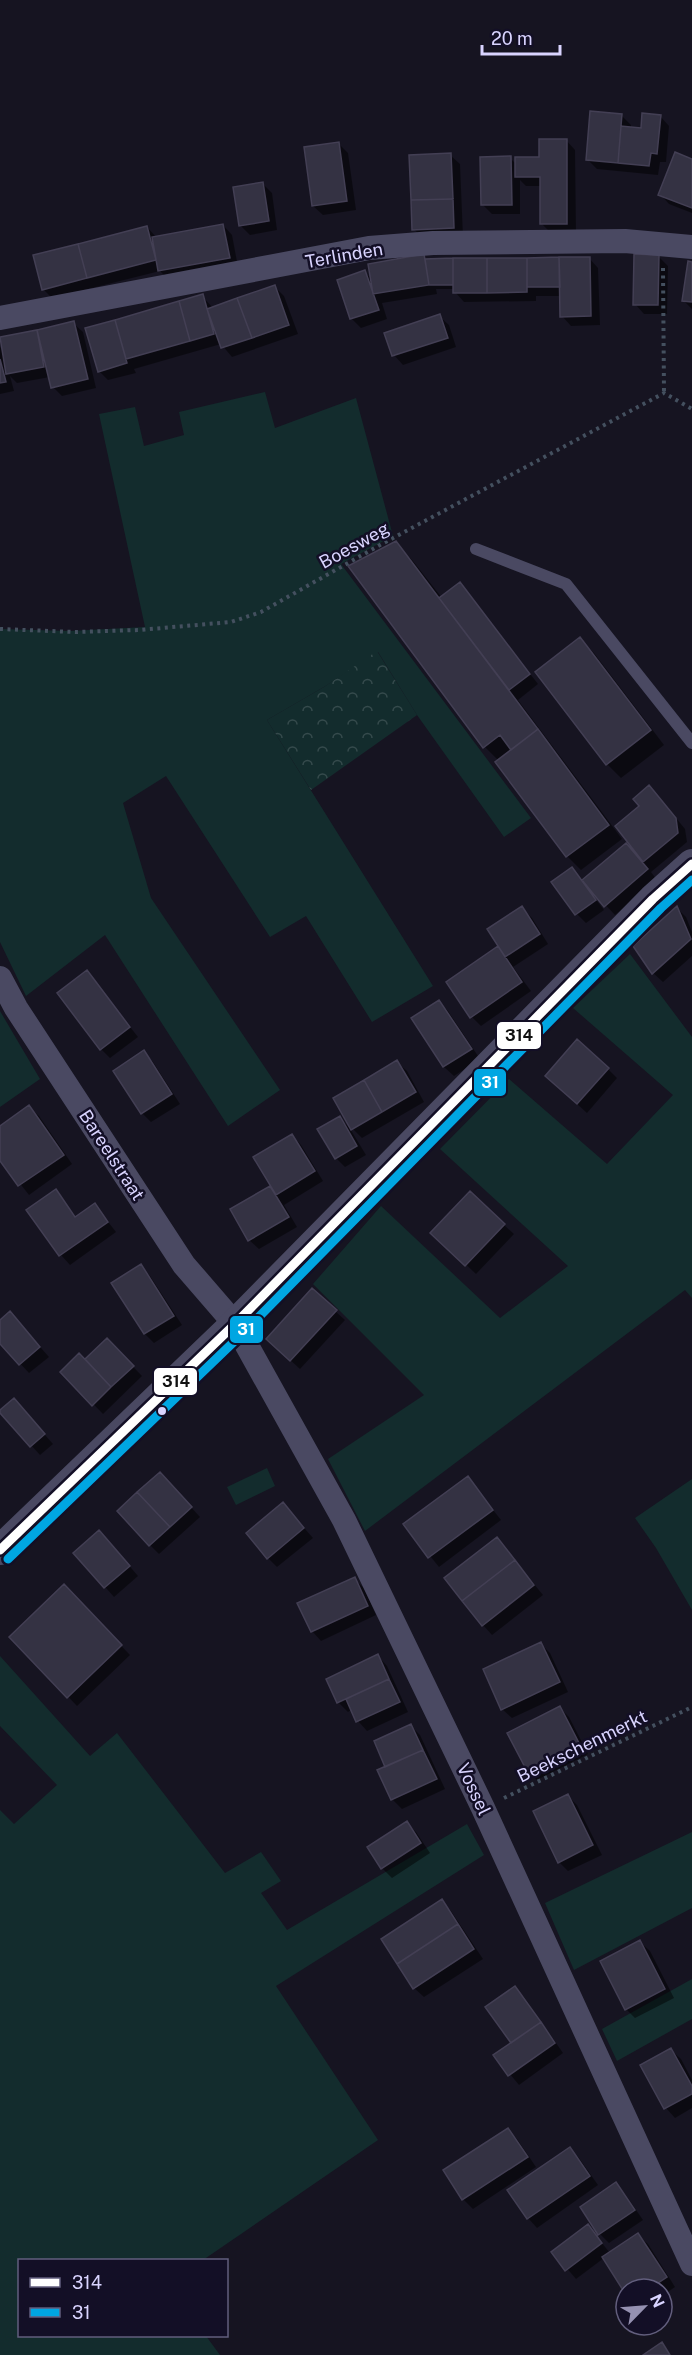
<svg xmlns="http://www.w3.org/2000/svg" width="692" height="2355" font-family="'Public Sans',sans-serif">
	<defs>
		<pattern id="forest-crowns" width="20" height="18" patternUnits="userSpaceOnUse" patternTransform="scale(1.5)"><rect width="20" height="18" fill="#132c2d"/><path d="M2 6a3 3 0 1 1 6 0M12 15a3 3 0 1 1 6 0" fill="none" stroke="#354a4c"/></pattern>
	</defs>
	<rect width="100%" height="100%" fill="#161421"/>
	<path fill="#132c2d" d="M265,392L275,428L356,398L393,536L341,564L531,818L504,837L417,715L378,652L324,687L267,720L433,986L372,1022L306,916L270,937L166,776L123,803L151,898L280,1090L228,1126L105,935L26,996L0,942V629L70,631L145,627L99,414L135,407L144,446L184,435L179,412Z
		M630,954L692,1037V1298L685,1290L365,1531L328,1459L424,1395L313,1284L381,1206L500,1318L568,1266L440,1149L509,1079L607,1164L673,1095L573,1008Z
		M0,1011L40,1079L0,1107Z
		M267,1468L275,1486L236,1505L227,1487Z
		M692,1479V1610L656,1548L635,1518Z
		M0,1656L90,1756L117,1733L225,1873L261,1852L281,1881L261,1893L287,1930L467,1824L484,1855L276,1986L378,2140L203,2260H20V2336H206L220,2355H0V1810L14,1824L57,1785L0,1726Z
		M692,1832V1908L574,1970L545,1903Z
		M692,1979V2019L617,2061L602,2029Z"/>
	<path fill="url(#forest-crowns)" d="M377,651L417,715L311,790L267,720L324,687Z"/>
	<path fill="#0007" d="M622,116L631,125V129L642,130L660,116L669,126L666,162H660L658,175L597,169L588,160Z
		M566,140L575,150L576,233H551L542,224V186H526L520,180V214H492L483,205L510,158L516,164L541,159Z
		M338,143L348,153L356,210L323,215L313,206Z
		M450,155L460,164L463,237L423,239L414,229Z
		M692,160V213L669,204L660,194Z
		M263,184L272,193L277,230L250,235L240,225Z
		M223,225L232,235L238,267L169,280L160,271L52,298L43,289L147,227L157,238Z
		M423,256L428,261L589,258L598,268L600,325L571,326L562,316L561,296H536V301L464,302L455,292V289H436L437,294L382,303L387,319L361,328L351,318L365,272L372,280Z
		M658,256L668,266L667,314H644L635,304Z
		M692,263V309L683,300Z
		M275,287L284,296L298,334L232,357L221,344L134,369L136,373L108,380L99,371L87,329L202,296L213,308Z
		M439,316L449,325L456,347L403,365L394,355Z
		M73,323L83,332L96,388L62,396L53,387L50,377L17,383L10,376L14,391L0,394V347L3,351L1,338Z
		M396,543L413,561L442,598L460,584L538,684L518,700L622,839L581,870L567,856L497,762L499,761L485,747Z
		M580,639L594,653L664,745L621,778L607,764Z
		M658,796L685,829L687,842L651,872L657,880L615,915L596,895L594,897L604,910L586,923L577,914L572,869L583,881L626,845L636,854Z
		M522,908L532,918L548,944L513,967L531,991L481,1026L472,1017L500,946Z
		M677,908L686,917L692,932V956L663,982L653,973L635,946Z
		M87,972L138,1037L110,1058L101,1049Z
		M439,1001L448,1011L480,1059L454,1076L444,1067L413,1018Z
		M144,1052L153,1062L180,1104L151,1122L142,1113Z
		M397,1062L407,1071L424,1102L362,1138L353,1129Z
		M608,1069L617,1078L587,1113L556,1085Z
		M29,1107L39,1116L72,1164L29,1195L0,1158V1128Z
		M339,1118L349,1127L366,1155L345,1167L336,1158Z
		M292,1135L301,1145L323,1181L284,1205L297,1227L259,1249L249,1240L232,1209L272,1186Z
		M55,1191L77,1218L95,1205L116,1232L70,1265L61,1255L29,1211Z
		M504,1225L514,1234L476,1274L442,1242Z
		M140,1266L150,1276L182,1325L154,1343L145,1334L113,1284Z
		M335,1311L345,1320L300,1369L277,1348Z
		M0,1322L19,1323L49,1357L29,1373L0,1342Z
		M107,1340L142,1376L103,1414L62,1372L85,1361Z
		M23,1410L53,1444L40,1455L1,1412Z
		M468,1478L501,1520L439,1567L405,1525Z
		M169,1483L200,1517L159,1554L150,1545Z
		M283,1504L313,1538L277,1567L268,1558Z
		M497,1539L543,1595L492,1635L483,1625Z
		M108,1541L138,1576L114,1597L75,1553Z
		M354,1579L364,1588L376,1615L321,1641L312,1631Z
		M64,1586L130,1655L77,1706L11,1637Z
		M541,1644L550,1653L568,1692L512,1718L502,1709Z
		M378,1656L387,1666L408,1712L367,1731L358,1721L352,1709L348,1712L338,1702Z
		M560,1708L569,1717L588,1754L537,1780L528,1771Z
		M411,1726L420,1735L445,1789L402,1809L392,1799L387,1767Z
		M567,1795L577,1805L602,1855L568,1871L559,1862Z
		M407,1823L416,1832L430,1853L392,1878L382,1868L369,1848Z
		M442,1901L451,1911L483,1959L424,1997L414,1988Z
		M640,1942L650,1951L674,1998L635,2018L626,2009Z
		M515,1988L524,1997L563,2053L519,2085L495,2056L513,2044Z
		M671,2050L681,2059L692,2080V2108L675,2118L666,2108L642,2065Z
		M508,2130L517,2139L536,2167L473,2209L463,2199L445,2171Z
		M570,2149L579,2158L598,2185L537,2228L528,2218L509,2191Z
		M616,2184L625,2194L643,2220L609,2243L600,2234Z
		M588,2226L610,2253L638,2235L648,2244L675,2287L662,2296V2289H626V2292L604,2258L576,2279L553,2252Z"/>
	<path fill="#343243" stroke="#433f54" stroke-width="1.5" d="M590,111L622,114L618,163L586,160Z
		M642,113L661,115L657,154L651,153L649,166L618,163L621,126L641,128Z
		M539,139H567V224H540V177H515V157H539Z
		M339,142L347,201L312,206L304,147Z
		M675,152L692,159V208L658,195Z
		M451,153L453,199L411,200L409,155Z
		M511,156L512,205H481L480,157Z
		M263,182L269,221L239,226L233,187Z
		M453,199L454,228L412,230L411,200Z
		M223,224L230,258L158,271L152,237Z
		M147,226L156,260L87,278L78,244Z
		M78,244L87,278L42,290L33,255Z
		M424,254L429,285L373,294L368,264Z
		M634,254L659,255L658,305H633Z
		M559,257H590L591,316L560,317Z
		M559,257L560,287H527V258Z
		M453,258V285H429L425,259Z
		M453,258H487V293H453Z
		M487,258H527V292L487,293Z
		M688,261L692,262V302L682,301Z
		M365,270L379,310L350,319L337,280Z
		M275,285L289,325L252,338L237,298Z
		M203,294L214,334L190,341L179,301Z
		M237,298L252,338L221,348L207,309Z
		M179,301L190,341L126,359L115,320Z
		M440,314L448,338L392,356L384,333Z
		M115,320L127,363L98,372L85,328Z
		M74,321L88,379L51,388L37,330Z
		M37,330L44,367L6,374L0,337Z
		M0,359L6,382L0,383Z
		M396,541L538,729L511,750L500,735L483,748L348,566Z
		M460,582L530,674L509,690L439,598Z
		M580,637L651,730L606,765L535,672Z
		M538,729L609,825L566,857L495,762Z
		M649,785L676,818L678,833L643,862L615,826L639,806L633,799Z
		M626,843L648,869L604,907L582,880Z
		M572,867L596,900L575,915L551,882Z
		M522,906L540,934L505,957L487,929Z
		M677,906L691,939L652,974L633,946Z
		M498,946L522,982L470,1018L446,982Z
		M87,970L130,1027L100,1050L57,993Z
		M439,1000L472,1049L443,1067L411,1018Z
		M577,1039L609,1068L577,1104L545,1076Z
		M144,1050L172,1094L141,1114L113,1071Z
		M397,1060L416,1092L382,1112L364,1080Z
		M364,1080L382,1112L351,1130L333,1098Z
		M29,1105L64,1155L18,1186L0,1161V1126Z
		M340,1116L357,1146L335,1159L317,1129Z
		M292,1134L315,1171L276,1195L253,1157Z
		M270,1186L289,1217L248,1241L230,1209Z
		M56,1189L75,1217L95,1203L108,1222L59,1256L26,1210Z
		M470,1191L505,1224L465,1266L430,1233Z
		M141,1264L174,1316L144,1334L111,1283Z
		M312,1288L337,1310L290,1361L266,1339Z
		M10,1311L40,1347L19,1365L0,1344V1320Z
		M107,1338L134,1366L111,1387L85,1359Z
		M79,1353L111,1387L92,1406L60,1372Z
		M14,1398L45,1434L30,1447L0,1413V1410Z
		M160,1472L192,1507L170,1527L137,1492Z
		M468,1476L493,1510L428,1558L403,1524Z
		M137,1492L170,1527L149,1546L117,1511Z
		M283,1502L304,1528L267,1559L246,1533Z
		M99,1530L130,1566L104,1588L73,1553Z
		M497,1537L515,1560L462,1601L444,1578Z
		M515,1560L534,1585L482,1626L462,1601Z
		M355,1577L368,1606L311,1632L297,1603Z
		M64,1584L122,1645L67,1698L9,1637Z
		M541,1642L560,1682L501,1710L483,1669Z
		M378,1654L389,1679L337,1703L326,1679Z
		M389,1679L400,1702L356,1722L346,1699Z
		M560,1706L580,1745L527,1771L507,1733Z
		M411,1724L423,1750L385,1767L374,1741Z
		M423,1750L437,1779L391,1800L377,1770Z
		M568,1794L593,1845L558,1863L533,1811Z
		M407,1821L421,1843L381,1869L367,1847Z
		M442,1899L458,1924L397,1964L381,1939Z
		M458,1924L474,1949L413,1989L397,1964Z
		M640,1940L665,1989L625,2010L600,1961Z
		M515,1986L541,2022L511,2043L485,2007Z
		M541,2022L555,2043L508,2076L493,2055Z
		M671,2048L692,2086V2094L664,2109L640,2065Z
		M508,2128L528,2157L462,2200L443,2170Z
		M570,2147L590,2176L527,2219L507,2190Z
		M616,2182L635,2210L598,2235L580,2207Z
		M588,2224L602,2243L565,2271L551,2252Z
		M638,2233L667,2277L649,2289H626V2295L602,2257Z
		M662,2342L670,2355H643Z"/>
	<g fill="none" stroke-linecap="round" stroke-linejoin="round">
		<path stroke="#44505f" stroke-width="4" stroke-dasharray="3 4.5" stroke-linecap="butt" d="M663,268L664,393
			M0,629L75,632L139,630L231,622L261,612L380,545L664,393L692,409
			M504,1798L692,1707"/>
		<path stroke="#4a4962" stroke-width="12" d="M476,549L566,584L692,743"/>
		<path stroke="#4a4962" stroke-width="24" d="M0,318L369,248L433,243L625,241L692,247
			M0,978L16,1008L184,1265L235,1324L344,1520L483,1808L692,2264"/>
		<path stroke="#4a4962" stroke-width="30" d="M0,1550L235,1324L653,899L692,864"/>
		<g stroke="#130f26" stroke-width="14">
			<path id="bus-1" d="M0,1550L235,1324L653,899L692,864"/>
		</g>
		<g stroke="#130f26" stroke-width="14">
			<path id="bus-2" d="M8,1559L244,1332L661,908L692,880"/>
		</g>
		<use href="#bus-1" stroke="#fff" stroke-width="9"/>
		<use href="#bus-2" stroke="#00a6e2" stroke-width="9"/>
	</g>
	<circle fill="#d9d4ff" stroke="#130f26" stroke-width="2" cx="162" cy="1411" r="5"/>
	<g text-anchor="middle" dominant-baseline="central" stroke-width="5" stroke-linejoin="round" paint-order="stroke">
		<g font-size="18" fill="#d9d4ff" stroke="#130f26">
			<text transform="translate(344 255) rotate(-10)">Terlinden</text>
			<text transform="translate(354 545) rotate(-29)">Boesweg</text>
			<text transform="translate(112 1155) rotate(57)">Bareelstraat</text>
			<text transform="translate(582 1746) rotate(-26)">Beekschenmerkt</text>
			<text transform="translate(474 1789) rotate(65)">Vossel</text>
		</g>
	</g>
	<g stroke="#130f26" stroke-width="2">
		<rect x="496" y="1021" width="46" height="29" rx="6" fill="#fff"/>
		<rect x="473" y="1068" width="34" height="29" rx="6" fill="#00a6e2"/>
		<rect x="229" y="1315" width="35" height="29" rx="6" fill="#00a6e2"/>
		<rect x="153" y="1367" width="45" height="29" rx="6" fill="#fff"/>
	</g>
	<g font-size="16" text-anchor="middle" font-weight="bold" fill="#fff">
		<text x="490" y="1088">31</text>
		<text x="246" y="1335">31</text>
	</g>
	<g font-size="16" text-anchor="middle" font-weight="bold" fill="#111">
		<text x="519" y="1041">314</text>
		<text x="176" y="1387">314</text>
	</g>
	<rect x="18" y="2259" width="210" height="78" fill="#130f26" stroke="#625e7d" stroke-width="1.5"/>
	<rect x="30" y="2278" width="30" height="9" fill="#ffffff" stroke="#625e7d" stroke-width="1.5"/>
	<text x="72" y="2289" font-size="18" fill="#d9d4ff">314</text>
	<rect x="30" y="2308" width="30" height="9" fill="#00a6e2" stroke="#625e7d" stroke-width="1.5"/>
	<text x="72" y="2319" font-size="18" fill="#d9d4ff">31</text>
	<g transform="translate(644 2307) rotate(65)"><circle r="28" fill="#130f26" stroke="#625e7d" stroke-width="1.5"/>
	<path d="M0-4.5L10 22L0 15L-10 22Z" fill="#9591b1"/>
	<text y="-9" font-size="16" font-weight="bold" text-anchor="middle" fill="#d9d4ff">N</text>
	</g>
	<path d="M482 45v9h78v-9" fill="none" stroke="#d9d4ff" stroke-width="3"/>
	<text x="491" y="45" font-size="18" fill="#d9d4ff" stroke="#130f26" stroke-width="4.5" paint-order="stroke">20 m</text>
</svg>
